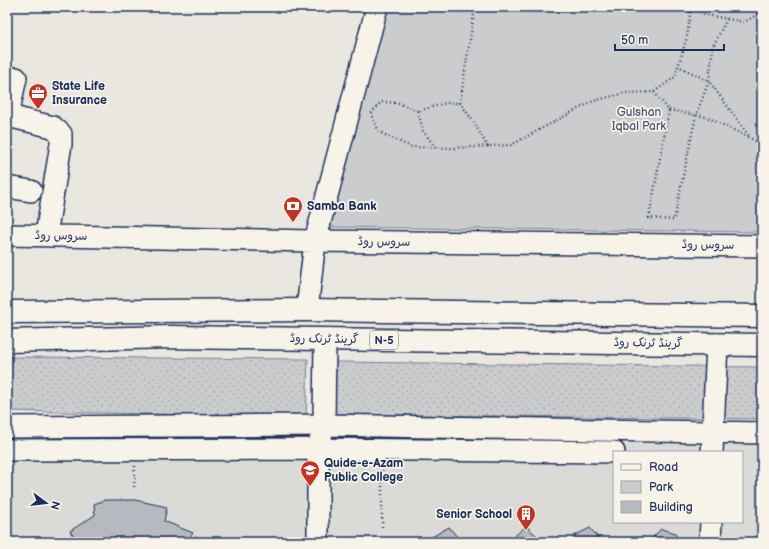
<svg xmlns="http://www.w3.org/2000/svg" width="769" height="549" font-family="'Balsamiq Sans','Playpen Sans Arabic',sans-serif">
	<defs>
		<pattern id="grass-dots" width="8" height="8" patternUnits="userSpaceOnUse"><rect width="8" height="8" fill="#cbcccd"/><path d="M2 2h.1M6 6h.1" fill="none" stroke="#aeb0b2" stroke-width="1.8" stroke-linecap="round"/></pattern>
	</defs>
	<rect width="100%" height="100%" fill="#eae7e0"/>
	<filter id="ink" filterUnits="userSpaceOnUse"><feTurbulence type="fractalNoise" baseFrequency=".025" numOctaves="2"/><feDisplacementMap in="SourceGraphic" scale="8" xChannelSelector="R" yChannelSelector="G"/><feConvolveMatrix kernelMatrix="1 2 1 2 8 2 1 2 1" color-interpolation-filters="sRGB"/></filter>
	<g filter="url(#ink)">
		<path fill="#dadad6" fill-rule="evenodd" d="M7,441L245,443L762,444V542H7ZM614,452H742V522H614Z"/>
		<path fill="url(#grass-dots)" stroke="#737e96" d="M7,357L308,359L306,417L7,411Z
			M333,362L762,367V419L328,414Z"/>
		<path fill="#cbcccd" stroke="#737e96" d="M388,7H762V232L326,227Z"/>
		<path fill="#b6babf" stroke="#1b2f5e" d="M105,500H135L167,507L164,521L193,533L186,542H77L70,531L95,515L94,504Z
			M526,526L538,537V542H508Z
			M449,527L461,542H432V537Z
			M590,528L602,542H574V536Z
			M661,529L676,533V542H648Z"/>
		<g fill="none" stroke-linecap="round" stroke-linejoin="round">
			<g stroke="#1b2f5e" stroke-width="24">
				<path id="minor" d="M8,116L53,127L61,134V144L46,235
					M7,119L16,78
					M7,187L31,191
					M7,235L315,241L762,246
					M307,310L315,241L377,7
					M7,427L324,425L762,433
					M7,450L318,449L614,452
					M712,452L717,344
					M318,542V449L324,425L325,339
					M710,542L711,522"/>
			</g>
			<g stroke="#1b2f5e" stroke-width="25">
				<path id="highway" d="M7,312L307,310L762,316
					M7,341L171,337L762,345"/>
			</g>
			<path stroke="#1b2f5e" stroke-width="2.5" stroke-dasharray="1 3" stroke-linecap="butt" d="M689,7L707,15L744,22L762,12
				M727,19L713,46L709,81L749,136
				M654,92L675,77L687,37L691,8
				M460,103L475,7
				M669,110L707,117L762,144
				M418,111L423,131L436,148
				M488,147L473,121L460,103H446L418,111L398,103L381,102L371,114L379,132L411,147L454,148L511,145L593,101L625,93L654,92L669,110L649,218L674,220L696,115L709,81L678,66
				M134,487L135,466
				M382,527V466"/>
			<use href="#minor" stroke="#f7f3e8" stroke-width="21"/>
			<use href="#highway" stroke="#f7f3e8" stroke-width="22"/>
		</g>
	</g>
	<defs>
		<g id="office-pin" transform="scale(1)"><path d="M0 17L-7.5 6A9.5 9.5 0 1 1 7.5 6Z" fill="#c8321e" stroke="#f7f3e8"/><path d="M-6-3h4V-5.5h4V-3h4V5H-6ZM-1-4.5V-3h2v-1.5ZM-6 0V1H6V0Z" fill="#fff"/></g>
		<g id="bank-pin" transform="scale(1)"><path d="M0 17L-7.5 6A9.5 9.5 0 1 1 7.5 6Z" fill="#c8321e" stroke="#f7f3e8"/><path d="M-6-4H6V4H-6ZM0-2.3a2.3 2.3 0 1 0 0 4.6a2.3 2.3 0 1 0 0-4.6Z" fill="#fff"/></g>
		<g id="university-pin" transform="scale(1)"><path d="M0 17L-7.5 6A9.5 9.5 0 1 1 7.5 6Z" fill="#c8321e" stroke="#f7f3e8"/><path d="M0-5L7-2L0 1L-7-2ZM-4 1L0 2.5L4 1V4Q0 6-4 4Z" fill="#fff"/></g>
		<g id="building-pin" transform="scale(1)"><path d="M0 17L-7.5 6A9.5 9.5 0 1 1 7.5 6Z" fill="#c8321e" stroke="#f7f3e8"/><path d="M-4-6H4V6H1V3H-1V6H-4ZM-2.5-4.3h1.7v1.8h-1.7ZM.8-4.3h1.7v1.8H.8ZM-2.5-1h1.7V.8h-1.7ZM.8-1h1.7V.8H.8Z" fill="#fff"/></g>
	</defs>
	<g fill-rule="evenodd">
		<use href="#office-pin" x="38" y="93"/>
		<use href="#bank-pin" x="293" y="206"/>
		<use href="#university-pin" x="310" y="470"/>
		<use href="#building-pin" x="526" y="514"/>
	</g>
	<g text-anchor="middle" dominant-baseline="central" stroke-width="3.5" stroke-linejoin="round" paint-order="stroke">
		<rect fill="#f7f3e8" stroke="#5d6a87" stroke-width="1" x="370" y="331" width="28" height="18" rx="3"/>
		<g font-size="11" font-weight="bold" fill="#1b2f5e">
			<text x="384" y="340">N-5</text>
		</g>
		<g font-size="12" font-weight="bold" fill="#1b2f5e" stroke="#f7f3e8" text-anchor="start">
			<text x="52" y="86">State Life<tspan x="52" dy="14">Insurance</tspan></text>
			<text x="307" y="206">Samba Bank</text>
			<text x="324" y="463">Quide-e-Azam<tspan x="324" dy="14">Public College</tspan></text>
			<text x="512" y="514" text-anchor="end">Senior School</text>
		</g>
		<g font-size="12" fill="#47567a" stroke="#f7f3e8">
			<text x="639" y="112">Gulshan<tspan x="639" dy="14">Iqbal Park</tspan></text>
		</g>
		<g font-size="12" fill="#1b2f5e" stroke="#f7f3e8">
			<text transform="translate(61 236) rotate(1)">سروس روڈ</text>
			<text transform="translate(384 242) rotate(1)">سروس روڈ</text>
			<text transform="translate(708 245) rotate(1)">سروس روڈ</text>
			<text transform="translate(324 339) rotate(1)">گرینڈ ٹرنک روڈ</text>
			<text transform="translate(648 343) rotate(1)">گرینڈ ٹرنک روڈ</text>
		</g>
	</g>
	<rect width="769" height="549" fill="none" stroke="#f7f3e8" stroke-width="24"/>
	<rect x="12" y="12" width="745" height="525" fill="none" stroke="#1b2f5e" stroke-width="1.5" filter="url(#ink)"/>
	<rect x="613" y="451" width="130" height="72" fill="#f7f3e8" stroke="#9fa5b1"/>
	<rect x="621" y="464" width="20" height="6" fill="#f7f3e8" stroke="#9fa5b1"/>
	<text x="649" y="471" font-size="12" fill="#1b2f5e">Road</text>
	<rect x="621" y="481" width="20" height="12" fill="#cbcccd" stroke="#9fa5b1"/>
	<text x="649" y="491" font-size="12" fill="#1b2f5e">Park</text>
	<rect x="621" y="501" width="20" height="12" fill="#b6babf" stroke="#9fa5b1"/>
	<text x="649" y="511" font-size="12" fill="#1b2f5e">Building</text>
	<g transform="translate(46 503) rotate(105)" stroke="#f7f3e8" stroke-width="3" paint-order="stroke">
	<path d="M0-3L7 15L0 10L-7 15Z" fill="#1b2f5e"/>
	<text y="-6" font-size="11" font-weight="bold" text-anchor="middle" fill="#1b2f5e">N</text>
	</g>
	<path d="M615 44v6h109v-6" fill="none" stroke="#1b2f5e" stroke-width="2"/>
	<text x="621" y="44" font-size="12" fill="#1b2f5e" stroke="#f7f3e8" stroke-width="3" paint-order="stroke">50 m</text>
</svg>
